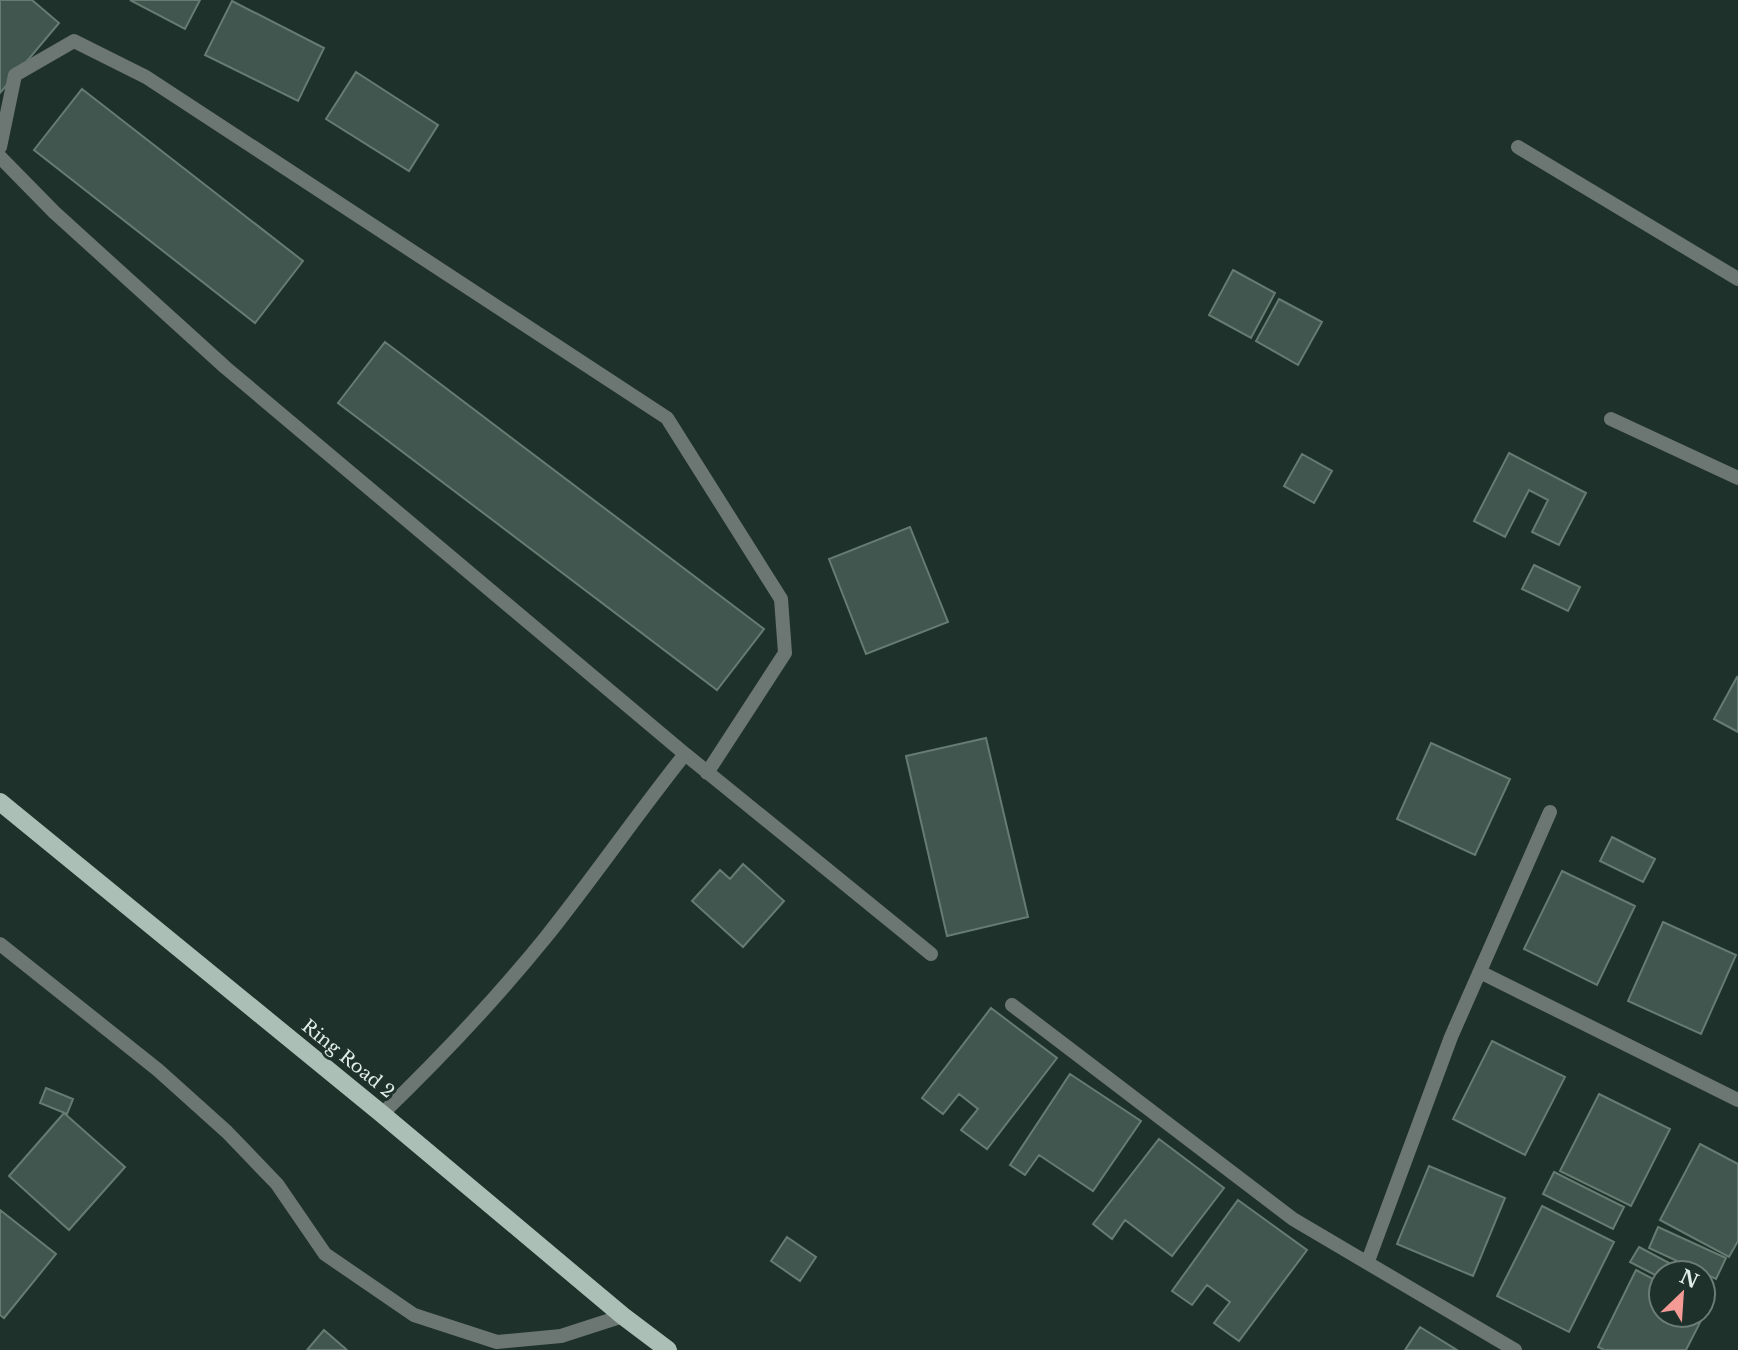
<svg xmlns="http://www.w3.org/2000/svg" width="1738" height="1350" font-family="'Libre Baskerville',serif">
	<rect width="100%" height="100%" fill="#1e312a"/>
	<path fill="#41564e" stroke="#667c73" stroke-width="2" d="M0,0H32L59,23L0,93Z
		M130,0H200L185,29Z
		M232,1L324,48L298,101L205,55Z
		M356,72L438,125L409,171L326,119Z
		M82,89L303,261L255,323L34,150Z
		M1233,270L1275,293L1251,338L1209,315Z
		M1279,299L1322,322L1298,365L1256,341Z
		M385,342L764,629L717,690L338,403Z
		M1509,453L1586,493L1559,545L1532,532L1548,500L1529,490L1505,537L1474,521Z
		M1302,454L1332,471L1314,503L1284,486Z
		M910,527L948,622L866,654L829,559Z
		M1534,565L1580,587L1568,611L1522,589Z
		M1737,677L1738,678V732L1714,719Z
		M986,738L1028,917L947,936L906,756Z
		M1431,743L1510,779L1475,855L1397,819Z
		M1612,837L1655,859L1643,882L1600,861Z
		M743,864L784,901L743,947L692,901L720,870L730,879Z
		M1562,871L1635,906L1597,985L1524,949Z
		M1663,922L1736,955L1701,1034L1628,1001Z
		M991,1008L1057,1058L987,1149L961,1130L978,1109L959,1094L943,1114L922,1098Z
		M1492,1041L1565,1077L1525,1155L1453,1119Z
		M1070,1074L1141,1121L1093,1191L1039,1155L1025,1175L1010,1165Z
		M46,1088L73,1099L67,1114L40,1103Z
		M1599,1094L1670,1129L1631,1206L1560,1171Z
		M64,1113L125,1167L69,1230L9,1176Z
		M1159,1139L1224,1188L1172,1256L1125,1220L1112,1239L1093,1224Z
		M1700,1144L1738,1164V1241L1729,1257L1660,1220Z
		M1429,1166L1505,1198L1473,1276L1397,1244Z
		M1554,1172L1624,1207L1613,1229L1543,1194Z
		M1238,1200L1307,1250L1239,1341L1214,1323L1230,1302L1207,1285L1192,1305L1172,1291Z
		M1542,1206L1614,1242L1569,1332L1497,1296Z
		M0,1210L56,1254L4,1318L0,1315Z
		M1658,1227L1726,1258L1716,1279L1649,1248Z
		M787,1237L816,1257L800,1281L771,1261Z
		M1639,1247L1688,1273H1661V1278L1630,1262Z
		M1636,1270L1661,1283V1315H1703V1304L1708,1307L1686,1350H1604L1598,1347Z
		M1420,1327L1457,1350H1405Z
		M324,1330L347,1350H307Z"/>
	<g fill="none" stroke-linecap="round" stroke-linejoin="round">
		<path stroke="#6c7672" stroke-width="14" d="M0,147L15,75L74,41L146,77L667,418L781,599L785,653L707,773
			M1518,147L1738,279
			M0,157L54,212L226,368L685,754C637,814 594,877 546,937C495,1000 440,1058 382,1114
			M1611,419L1738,478
			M685,754L931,954
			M0,944L158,1070L227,1132L277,1184L325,1254L414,1315L497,1342L561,1336L623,1316
			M1480,972L1738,1100
			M1012,1005L1293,1219L1515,1350
			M1368,1261L1451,1037L1550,812"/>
		<path stroke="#abbfb7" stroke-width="18" d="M0,802L382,1114L623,1316L668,1350"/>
	</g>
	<g text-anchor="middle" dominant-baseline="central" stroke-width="6" stroke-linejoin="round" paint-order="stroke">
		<g font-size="18" fill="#e0ece7" stroke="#1e312a">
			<text transform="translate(348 1059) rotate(39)">Ring Road 2</text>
		</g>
	</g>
	<g transform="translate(1682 1294) rotate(25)"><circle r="33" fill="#1e312a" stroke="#6c7c76" stroke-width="2"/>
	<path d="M0-5L12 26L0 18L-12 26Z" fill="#f59b96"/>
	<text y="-10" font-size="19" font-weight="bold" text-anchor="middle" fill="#e0ece7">N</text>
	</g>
</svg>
